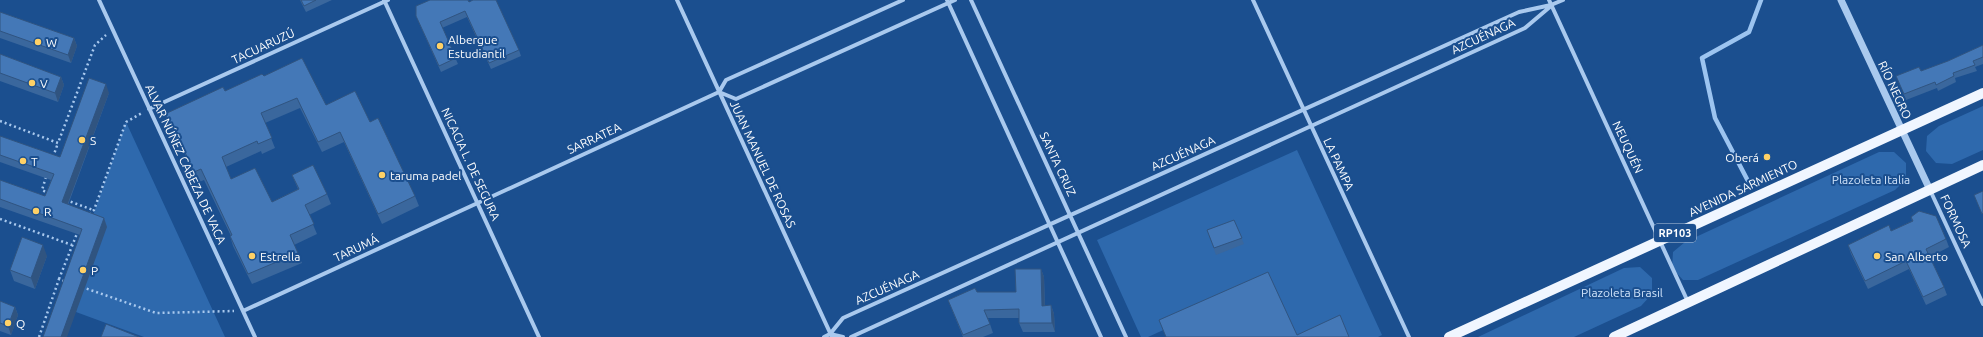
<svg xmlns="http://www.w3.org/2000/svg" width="1983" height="337" font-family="Ubuntu,sans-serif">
	<rect width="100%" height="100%" fill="#1b4f8f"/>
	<path fill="#2e69ad" d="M1983,106V150L1952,164L1936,163L1926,151L1927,136L1939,126Z
		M126,122L225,337H144L76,312L91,221Z
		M1297,150L1382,335L1378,337H1297L1271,281L1148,337H1141L1097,240Z
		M1879,152H1894L1906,163V179L1895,190L1698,280H1683L1672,268L1673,252L1685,242Z
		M1640,267L1652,278V294L1641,306L1574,337H1478L1624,268Z"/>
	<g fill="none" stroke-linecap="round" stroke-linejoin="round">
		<path stroke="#9cc4f0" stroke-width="4.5" d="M1748,181L1715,118L1702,58L1749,32L1761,0"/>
		<path stroke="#a9c9ee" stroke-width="2.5" stroke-dasharray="2 3" stroke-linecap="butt" d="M0,121L58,143L95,45L106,35
			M53,157L58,143
			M46,177L42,190L48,193
			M66,200L93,210
			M89,214L94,210L126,122L142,113
			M0,219L72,245
			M59,279L78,231
			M82,287L156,313L234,311
			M39,337L59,279L66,282"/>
		<path stroke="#a9c9ee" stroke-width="4" d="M99,0L255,337
			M384,0L539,337
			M677,0L832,337
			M947,0L1101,337
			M971,0L1126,337
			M1253,0L1409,337
			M1549,0L1688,302
			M719,92L736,99L955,0
			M149,109L388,0
			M1930,190L1983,304
			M243,311L719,92L726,80L903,0
			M830,334L843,337
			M824,337L830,334L843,318L1519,12L1551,5L1563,0
			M851,337L1525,28L1551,6"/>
		<path stroke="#a9c9ee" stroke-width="7" d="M1841,0L1930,190"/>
		<path stroke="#f0f6ff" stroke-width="10" d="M1449,337L1983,93
			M1614,337L1983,165"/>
	</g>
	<path fill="#3a679d" d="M300,0H332L306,12Z
		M469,2L519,50L521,56L491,69L467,17L442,28L458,64L441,72L416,16Z
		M0,12L74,38L77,46L71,63L0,38Z
		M1983,45V64L1975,67L1977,71L1955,78L1956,82L1938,91L1937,88L1906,100L1896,76L1921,71L1948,61Z
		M0,54L61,77L64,85L58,102L0,81Z
		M264,76L326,105L370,122L415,196L419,206L382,224L344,142L322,152L300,108L265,123L275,148L262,154L261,151L226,167L231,179L272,202L298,189L292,175L327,194L331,204L309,215L317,234L294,245L302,263L252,284L233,246L230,236H231L204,180L197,183L182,147L179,148L165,114L225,91Z
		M109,93L68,205L104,218L107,227L80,235L0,207V180L45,196L51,180L0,162V136L60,157Z
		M1911,217L1946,239L1949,247L1930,257L1944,287L1947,295L1926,305L1909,269L1868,289L1851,254L1848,245L1891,231L1912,221Z
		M1234,220L1244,244L1216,255L1207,230Z
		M47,256L35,289L14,281L10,270Z
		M1041,269L1044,277L1045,306L1051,305L1054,314L1055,332H1023L1019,323V318H988L993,333L983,337H963L948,300L977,292H1016Z
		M0,301L15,307L18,315L11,335L0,331Z"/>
	<path fill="#305480" d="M74,38L77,46L71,63L68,55Z
		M61,77L64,85L58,102L55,93Z
		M106,84L109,93L65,211L62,202Z
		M104,218L107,227L67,337H61Z
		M43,245L47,256L35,289L31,278Z
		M1041,269L1044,277L1045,314L1042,306Z
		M1051,305L1054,314L1055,332L1052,323Z
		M15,307L18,315L11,335L8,326Z"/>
	<path fill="#4478b7" stroke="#305480" d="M301,0H316L304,6Z
		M430,0H468L469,2L473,0H496L519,50L489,63L465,11L440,22L456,58L439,66L416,16V6Z
		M0,12L74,38L68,55L0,31Z
		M1983,45V57L1973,61L1975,65L1953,73L1954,76L1936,85L1935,82L1904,94L1896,76L1919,67L1921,71L1948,61Z
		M0,54L61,77L55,93L0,73Z
		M302,58L326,105L355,91L370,122L378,118L415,196L378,214L340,132L318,142L297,98L261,113L272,138L258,144L257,141L222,157L231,179L255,168L272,202L299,189L292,175L313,165L327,194L305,205L314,224L290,235L298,253L248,274L230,236L232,235L201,169L194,172L178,137L175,138L165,114L223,87L225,91L262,74L264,76Z
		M89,78L106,84L62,202L104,218L61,337H43L82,229L0,199V180L45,196L54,174L0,155V136L60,157Z
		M1983,191V213L1982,214L1974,195Z
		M1919,211L1936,216L1946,239L1926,249L1944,287L1923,297L1906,261L1865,281L1848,245L1889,225L1891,231L1913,221L1911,217Z
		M1234,220L1242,238L1214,248L1207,230Z
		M22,237L43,245L31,278L10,270Z
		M1015,269H1041L1042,306L1051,305L1052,323H1019V309L984,310L990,324L963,335L948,300L975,288L977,292H1016Z
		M1268,272L1297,335L1340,315L1349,337H1166L1159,320Z
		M0,301L15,307L8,326L0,323Z
		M106,324L139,337H101Z"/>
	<g fill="#ffd166" stroke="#1b4f8f" stroke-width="1.5">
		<circle cx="38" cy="42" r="4"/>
		<circle cx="440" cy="46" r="4"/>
		<circle cx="32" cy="83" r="4"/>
		<circle cx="82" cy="140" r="4"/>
		<circle cx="1767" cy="157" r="4"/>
		<circle cx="23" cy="161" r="4"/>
		<circle cx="382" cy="175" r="4"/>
		<circle cx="36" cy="211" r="4"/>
		<circle cx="252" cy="256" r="4"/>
		<circle cx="1877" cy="256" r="4"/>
		<circle cx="83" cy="270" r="4"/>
		<circle cx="8" cy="323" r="4"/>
	</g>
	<g text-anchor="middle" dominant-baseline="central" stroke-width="4" stroke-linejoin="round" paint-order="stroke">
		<rect fill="#1b4f8f" stroke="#bbcadd" stroke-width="1" x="1654" y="224" width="42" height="18" rx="3"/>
		<g font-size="11" font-weight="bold" fill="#fff">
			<text x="1675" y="233">RP103</text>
		</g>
		<g font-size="12" fill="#fff" stroke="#1b4f8f">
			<text transform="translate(1483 36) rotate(-25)">AZCUÉNAGA</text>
			<text transform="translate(263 46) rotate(-25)">TACUARUZÚ</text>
			<text transform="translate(1895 90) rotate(65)">RÍO NEGRO</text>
			<text transform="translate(594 138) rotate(-25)">SARRATEA</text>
			<text transform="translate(1628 147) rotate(65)">NEUQUÉN</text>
			<text transform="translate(1183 153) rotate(-24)">AZCUÉNAGA</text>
			<text transform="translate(186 164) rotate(65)">ALVAR NÚÑEZ CABEZA DE VACA</text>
			<text transform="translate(471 164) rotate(65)">NICACIA L. DE SEGURA</text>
			<text transform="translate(763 164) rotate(65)">JUAN MANUEL DE ROSAS</text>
			<text transform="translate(1058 164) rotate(65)">SANTA CRUZ</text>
			<text transform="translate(1339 164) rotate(65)">LA PAMPA</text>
			<text transform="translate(1743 188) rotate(-25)">AVENIDA SARMIENTO</text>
			<text transform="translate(1956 221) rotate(65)">FORMOSA</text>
			<text transform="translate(356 248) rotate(-25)">TARUMÁ</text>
			<text transform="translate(887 287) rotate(-24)">AZCUÉNAGA</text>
		</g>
		<g font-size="12" fill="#fff" stroke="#1b4f8f" text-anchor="start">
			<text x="448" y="39">Albergue<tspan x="448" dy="14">Estudiantil</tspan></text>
			<text x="46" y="42">W</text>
			<text x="40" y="83">V</text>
			<text x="90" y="140">S</text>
			<text x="1759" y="157" text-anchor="end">Oberá</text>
			<text x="31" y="161">T</text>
			<text x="390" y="175">taruma padel</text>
			<text x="44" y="211">R</text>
			<text x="260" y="256">Estrella</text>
			<text x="1885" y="256">San Alberto</text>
			<text x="91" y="270">P</text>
			<text x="16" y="323">Q</text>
		</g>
		<g font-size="12" fill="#cfe3fa" stroke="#1b4f8f">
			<text x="1871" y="179">Plazoleta Italia</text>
			<text x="1622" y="292">Plazoleta Brasil</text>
		</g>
	</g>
</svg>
